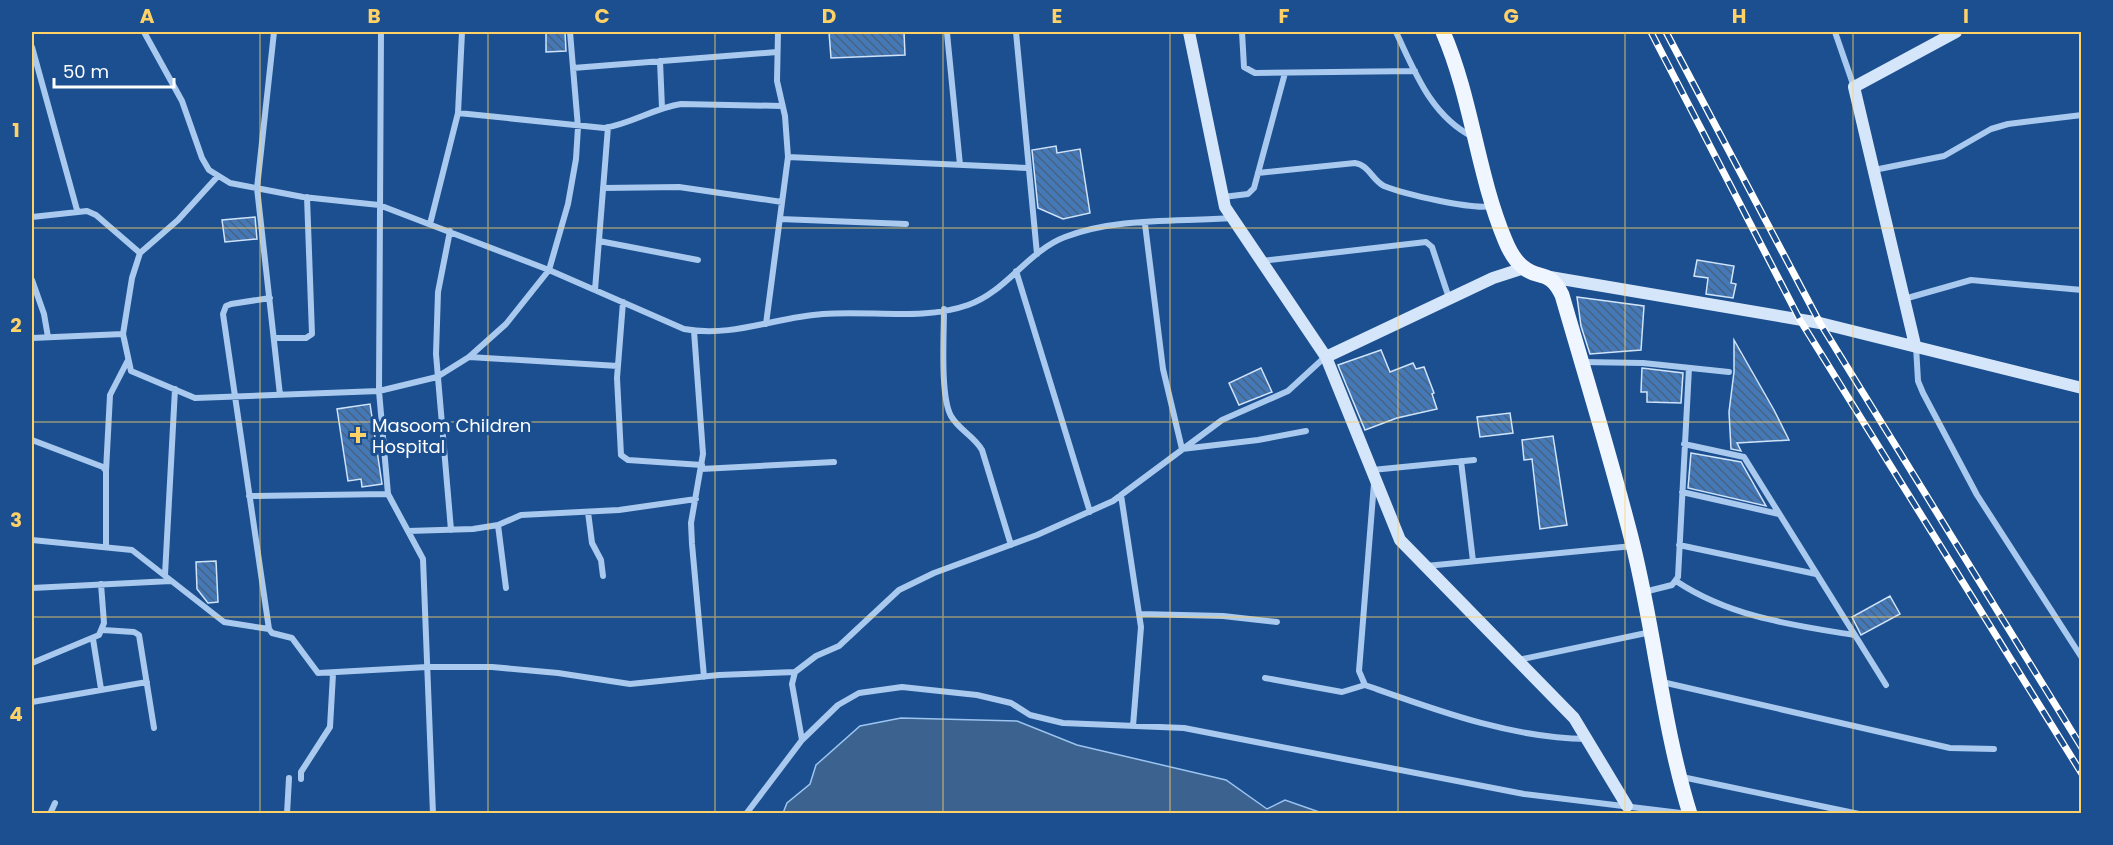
<svg xmlns="http://www.w3.org/2000/svg" width="2113" height="845" font-family="Poppins,sans-serif">
	<defs>
		<pattern id="building-back-hatch" width="6" height="6" patternUnits="userSpaceOnUse" patternTransform="scale(1.5)"><rect width="6" height="6" fill="#4478b7"/><path d="M-1 5l2 2M0 0l6 6M5-1l2 2" fill="none" stroke="#486282"/></pattern>
	</defs>
	<rect width="100%" height="100%" fill="#1b4f8f"/>
	<path fill="#3c6290" stroke="#9cc4f0" stroke-width="1.5" d="M901,718L1017,721L1077,745L1226,780L1267,809L1285,800L1322,813H783L787,803L810,784L816,765L860,726Z"/>
	<path fill="url(#building-back-hatch)" stroke="#cfe3fa" stroke-width="1.5" d="M546,32H565L566,51L546,52Z
		M829,32H904L905,55L831,58Z
		M1056,146L1057,153L1080,149L1090,213L1063,219L1038,208L1032,150Z
		M255,217L257,239L225,242L222,220Z
		M1697,260L1734,266L1731,283L1736,284L1733,298L1706,294L1708,278L1694,276Z
		M1577,297L1644,306L1641,350L1590,354L1581,326Z
		M1734,340L1774,410L1789,440L1737,443L1741,451L1731,449L1729,412L1734,372Z
		M1381,350L1390,372L1413,363L1416,369L1424,367L1434,393L1432,394L1437,409L1397,418L1365,430L1338,365Z
		M1261,368L1272,392L1239,405L1229,383Z
		M1642,368L1683,373L1681,403L1647,402V392H1641Z
		M370,404L382,484L362,487L361,479L348,481L337,409Z
		M1510,413L1513,433L1480,437L1477,417Z
		M1553,436L1567,525L1540,529L1532,459L1524,460L1522,440Z
		M1691,453L1741,462L1766,506L1688,488Z
		M216,561L218,602L208,603L197,589L196,562Z
		M1890,596L1900,614L1861,635L1852,617Z"/>
	<g fill="none" stroke-linecap="round" stroke-linejoin="round">
		<path stroke="#a9c9ee" stroke-width="6" d="M144,32L182,101L202,158L209,170L230,183L303,197L379,205L549,270L684,329C732,338 776,317 823,314C870,310 923,321 968,305C1006,292 1028,251 1065,237C1116,217 1178,222 1232,218
			M274,32L257,188L280,395
			M1016,32L1037,254
			M1242,32L1244,67L1255,73L1415,71
			M1396,32C1415,72 1431,116 1473,137
			M1835,32L1854,87
			M947,33L960,165
			M32,47L77,210
			M660,61L662,108
			M573,68L777,52
			M458,113L604,128C631,124 654,108 681,104L782,106
			M788,157L1027,168
			M1874,170L1944,156L1991,129L2008,124L2082,115
			M1258,173L1355,163C1369,165 1372,180 1384,186C1404,194 1472,210 1491,206
			M603,188L679,187L782,202
			M1223,197L1248,194L1254,188L1285,73
			M32,217L87,211L96,215L140,253
			M780,219L906,224
			M430,224L458,113L462,32
			M1145,224L1163,369L1182,449L1258,440L1306,431
			M450,231L438,292L436,354L451,530
			M599,241L698,260
			M1262,261L1426,242L1432,247L1449,298
			M1016,271L1090,512
			M32,280L44,314L48,337
			M595,290L608,127
			M270,298L231,304L226,306L223,314L269,629L272,633L292,638L318,673L427,667H492L558,673L630,684L719,675L795,672
			M1904,299L1971,280L2082,290
			M623,302L617,378L621,455L628,460L702,465
			M944,309C944,335 940,396 951,416C959,430 974,436 982,450L1011,545
			M766,324L788,157L785,116L777,81L778,32
			M694,331L703,454L691,523L692,544L704,677
			M123,334L132,278L140,253L178,220L218,176
			M32,338L123,334L131,371L195,398L379,391L381,32
			M274,338H306L312,334L307,197
			M1916,346L1918,381L1923,393L1977,495L2082,658
			M469,357L618,366
			M1582,362L1643,363L1729,372
			M32,440L103,467L106,471V546
			M1684,444L1744,457L1886,685
			M1461,461L1473,561
			M701,469L834,462
			M1372,470L1474,460
			M106,471L110,395L128,360
			M1374,483L1359,671L1365,685C1436,710 1510,738 1587,739
			M1682,492L1779,514
			M1121,495L1141,627L1133,726
			M249,496L388,494
			M588,512L592,543L601,560L603,576
			M498,525L506,588
			M408,531L473,529L498,525L521,515L619,510L696,499
			M32,540L132,550L224,622L269,629
			M1679,545L1816,574
			M1426,566L1633,546
			M165,575L175,389
			M1676,581C1730,617 1792,625 1854,635
			M32,588L171,581
			M1644,592L1672,585L1678,577L1689,368
			M1140,614L1223,616L1277,622
			M103,630L134,632L139,635L154,728
			M93,639L101,689
			M1518,660L1651,632
			M32,663L99,635L104,623L101,584
			M1265,678L1342,692L1365,685
			M1662,682L1950,748L1994,749
			M32,702L147,682
			M802,740L792,684L795,672L816,656L839,646L899,590L934,573L1037,535L1113,501L1222,420L1288,391L1325,357
			M1682,777L1859,814
			M301,779V772L330,727L333,674
			M50,814L55,803
			M287,814L289,778
			M433,814L423,559L388,494L379,391L437,377L469,357L506,324L549,270L568,204L576,159L578,127L570,32
			M746,814L802,740L838,705L859,693L902,687L977,695L1011,703L1030,715L1063,723L1184,728L1524,794L1689,814"/>
		<path stroke="#d6e6fa" stroke-width="12" d="M1189,32L1225,207L1326,357L1400,540L1574,718L1627,806
			M1550,277L1820,323L2082,388
			M1915,345L1854,87L1956,32
			M1326,357L1493,278L1524,268"/>
		<path stroke="#f0f6ff" stroke-width="15" d="M1443,32C1472,99 1477,173 1505,240C1509,250 1514,260 1523,267C1539,281 1549,268 1562,295C1586,378 1612,461 1633,545C1655,634 1663,727 1690,814"/>
		<g stroke="#fff" stroke-width="7">
			<path id="rail" d="M1651,32L1800,320L2082,774
				M1666,32L1820,323L2082,748"/>
		</g>
		<use href="#rail" stroke="#1b4f8f" stroke-width="4.5" stroke-dasharray="14" stroke-linecap="butt"/>
	</g>
	<path fill="none" stroke="#ffd166" stroke-width="1.5" stroke-opacity="0.55" d="M260,32V814M488,32V814M715,32V814M943,32V814M1170,32V814M1398,32V814M1625,32V814M1853,32V814M32,228H2082M32,422H2082M32,617H2082"/>
	<path fill="#ffd166" stroke="#1b4f8f" stroke-width="2" d="M355 426h6v6h6v6h-6v6h-6v-6h-6v-6h6z"/>
	<g text-anchor="middle" dominant-baseline="central" stroke-width="6" stroke-linejoin="round" paint-order="stroke">
		<g font-size="18" fill="#fff" stroke="#1b4f8f" text-anchor="start">
			<text x="372" y="425">Masoom Children<tspan x="372" dy="21">Hospital</tspan></text>
		</g>
	</g>
	<rect width="2113" height="845" fill="none" stroke="#1b4f8f" stroke-width="66"/>
	<path d="M54 78v9h120v-9" fill="none" stroke="#ffffff" stroke-width="3"/>
	<text x="63" y="78" font-size="18" fill="#ffffff" stroke="#1b4f8f" stroke-width="4.5" paint-order="stroke">50 m</text>
	<rect x="33" y="33" width="2047" height="779" fill="none" stroke="#ffd166" stroke-width="2"/>
	<g font-size="20" text-anchor="middle" font-weight="bold" fill="#ffd166">
		<text x="147" y="23">A</text>
		<text x="374" y="23">B</text>
		<text x="602" y="23">C</text>
		<text x="829" y="23">D</text>
		<text x="1057" y="23">E</text>
		<text x="1284" y="23">F</text>
		<text x="1511" y="23">G</text>
		<text x="1739" y="23">H</text>
		<text x="1966" y="23">I</text>
		<text x="16" y="137">1</text>
		<text x="16" y="332">2</text>
		<text x="16" y="527">3</text>
		<text x="16" y="721">4</text>
	</g>
</svg>
